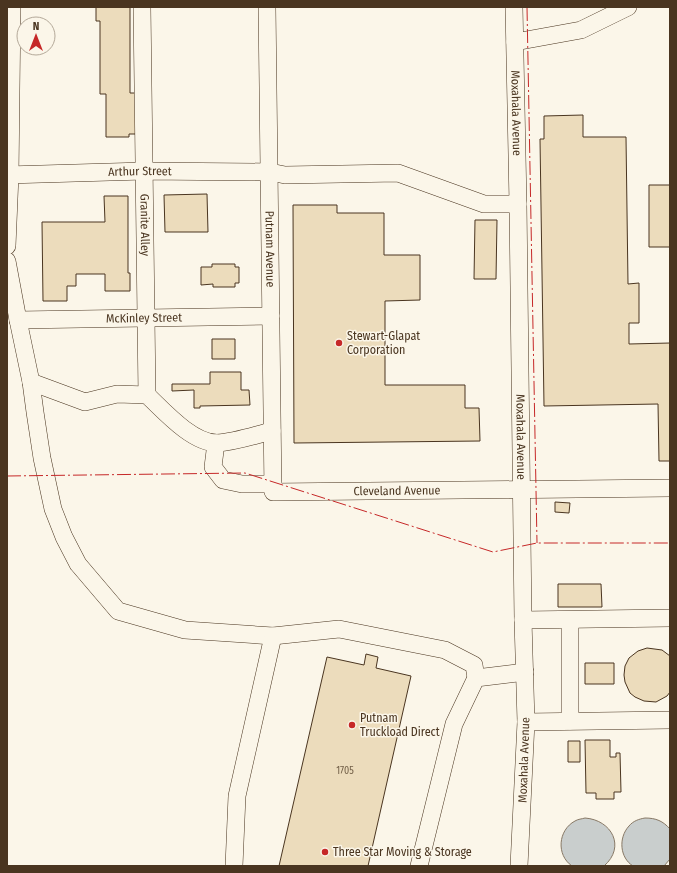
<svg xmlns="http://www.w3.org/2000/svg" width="677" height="873" font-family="'Fira Sans Condensed',sans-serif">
	<rect width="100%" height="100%" fill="#fbf6e9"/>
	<path fill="#c9cecd" stroke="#887966" d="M585,818C612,820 626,847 604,866H572C556,855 558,830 575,821C578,819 582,819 585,818Z
		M645,818C656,818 663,821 670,829V859L664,866H633C620,858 618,838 629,826C633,821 639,819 645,818Z"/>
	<path fill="#ecdcbc" stroke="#4a3520" d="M96,7H130V93H137L136,134H129V137H106V94H100V21H96Z
		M583,115V137H626L628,284L639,283V323H629V344L670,343V461H659L658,404L544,406L540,139H544V116Z
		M649,185H670V247H649Z
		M207,194L208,232H165L164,195Z
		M104,196H128V273H130V291H105V274H76V286H67V301H43L42,222H105Z
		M293,205H337V213H384V255H420V300L385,301V385H465V408H479L480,441L294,443Z
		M475,220H497L496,279H474Z
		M212,264H235V267H239V283H235V287H213V284L201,285V267H212Z
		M212,339H235V359H212Z
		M210,372H241V390H249L250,405L200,406V408H194V390L172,391V384H210Z
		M555,502L570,503L569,513L555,512Z
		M558,584H601L602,607H558Z
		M647,648L662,650L670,656V692L667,696L656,702L644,701L635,697L630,693L625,682L624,675L625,666L629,658L638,651Z
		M366,654L378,657L376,668L411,676L368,866H279L327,657L364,665Z
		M585,663H614V684H585Z
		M585,740H610V757H616V753H620L621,792H614V799H596V793H586Z
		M568,741H580V762H568Z"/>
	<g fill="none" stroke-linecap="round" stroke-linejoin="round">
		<g stroke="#4a3520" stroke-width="18">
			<g id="minor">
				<path id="s1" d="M142,7L147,395"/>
				<path id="s2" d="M267,7L273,492L670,488"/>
				<path id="s3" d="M514,7L518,204L523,620L526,722L519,866"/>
				<path d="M515,42L581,30L628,7"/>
				<path id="s4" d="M7,175L144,171L270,172L285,175L398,173L484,204H518"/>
				<path d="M7,246L10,175L12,7"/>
				<path d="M7,261L18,320L31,382L35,412L42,458L53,509L64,537L78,564L118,611L185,630L273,636L339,629L445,650L474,665L476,678"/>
				<path id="s5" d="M18,320L271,316"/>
				<path d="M31,382L85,402L117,394L147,395C164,411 192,443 217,443C236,442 255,435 272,431"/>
				<path d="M216,443L213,467L223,480L242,484H273"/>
				<path d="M523,620L670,618"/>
				<path d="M570,620V721"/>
				<path d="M526,722L670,720"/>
				<path d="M234,866L237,796L273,636"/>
				<path d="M419,866L454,724L476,678L525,672"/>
			</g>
		</g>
		<use href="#minor" stroke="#fbf6e9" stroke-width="17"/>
		<path stroke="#c62828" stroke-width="1" stroke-dasharray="14 3 2 3" stroke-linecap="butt" d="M527,7L537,543
			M7,476L245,473L493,552L537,543H670"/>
	</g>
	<g fill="#c62828" stroke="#fbf6e9" stroke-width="1.5">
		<circle cx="339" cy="343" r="4"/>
		<circle cx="352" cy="725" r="4"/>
		<circle cx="325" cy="852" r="4"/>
	</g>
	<g text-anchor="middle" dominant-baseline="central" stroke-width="3" stroke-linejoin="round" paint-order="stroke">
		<g font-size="10" fill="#725f47">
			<text x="345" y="771">1705</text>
		</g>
		<g font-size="12" fill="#4a3520" stroke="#fbf6e9">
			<text stroke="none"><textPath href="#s3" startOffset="106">Moxahala Avenue</textPath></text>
			<text stroke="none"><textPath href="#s4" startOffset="133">Arthur Street</textPath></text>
			<text stroke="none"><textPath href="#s1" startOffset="218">Granite Alley</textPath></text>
			<text stroke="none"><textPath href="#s2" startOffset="242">Putnam Avenue</textPath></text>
			<text stroke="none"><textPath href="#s5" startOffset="126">McKinley Street</textPath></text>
			<text stroke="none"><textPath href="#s3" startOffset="430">Moxahala Avenue</textPath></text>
			<text stroke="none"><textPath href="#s2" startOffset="609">Cleveland Avenue</textPath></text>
			<text transform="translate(524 760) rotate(-88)">Moxahala Avenue</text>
		</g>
		<g font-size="12" fill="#4a3520" stroke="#fbf6e9" text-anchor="start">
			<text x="347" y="336">Stewart-Glapat<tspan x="347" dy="14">Corporation</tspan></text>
			<text x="360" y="718">Putnam<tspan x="360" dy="14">Truckload Direct</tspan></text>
			<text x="333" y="852">Three Star Moving &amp; Storage</text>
		</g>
	</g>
	<rect width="677" height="873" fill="none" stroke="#4a3520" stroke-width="16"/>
	<g transform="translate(36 36)"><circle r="19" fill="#fbf6e9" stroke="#b4a999"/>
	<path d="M0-3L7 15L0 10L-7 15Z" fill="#c62828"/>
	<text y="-6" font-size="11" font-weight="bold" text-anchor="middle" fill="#4a3520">N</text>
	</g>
</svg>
